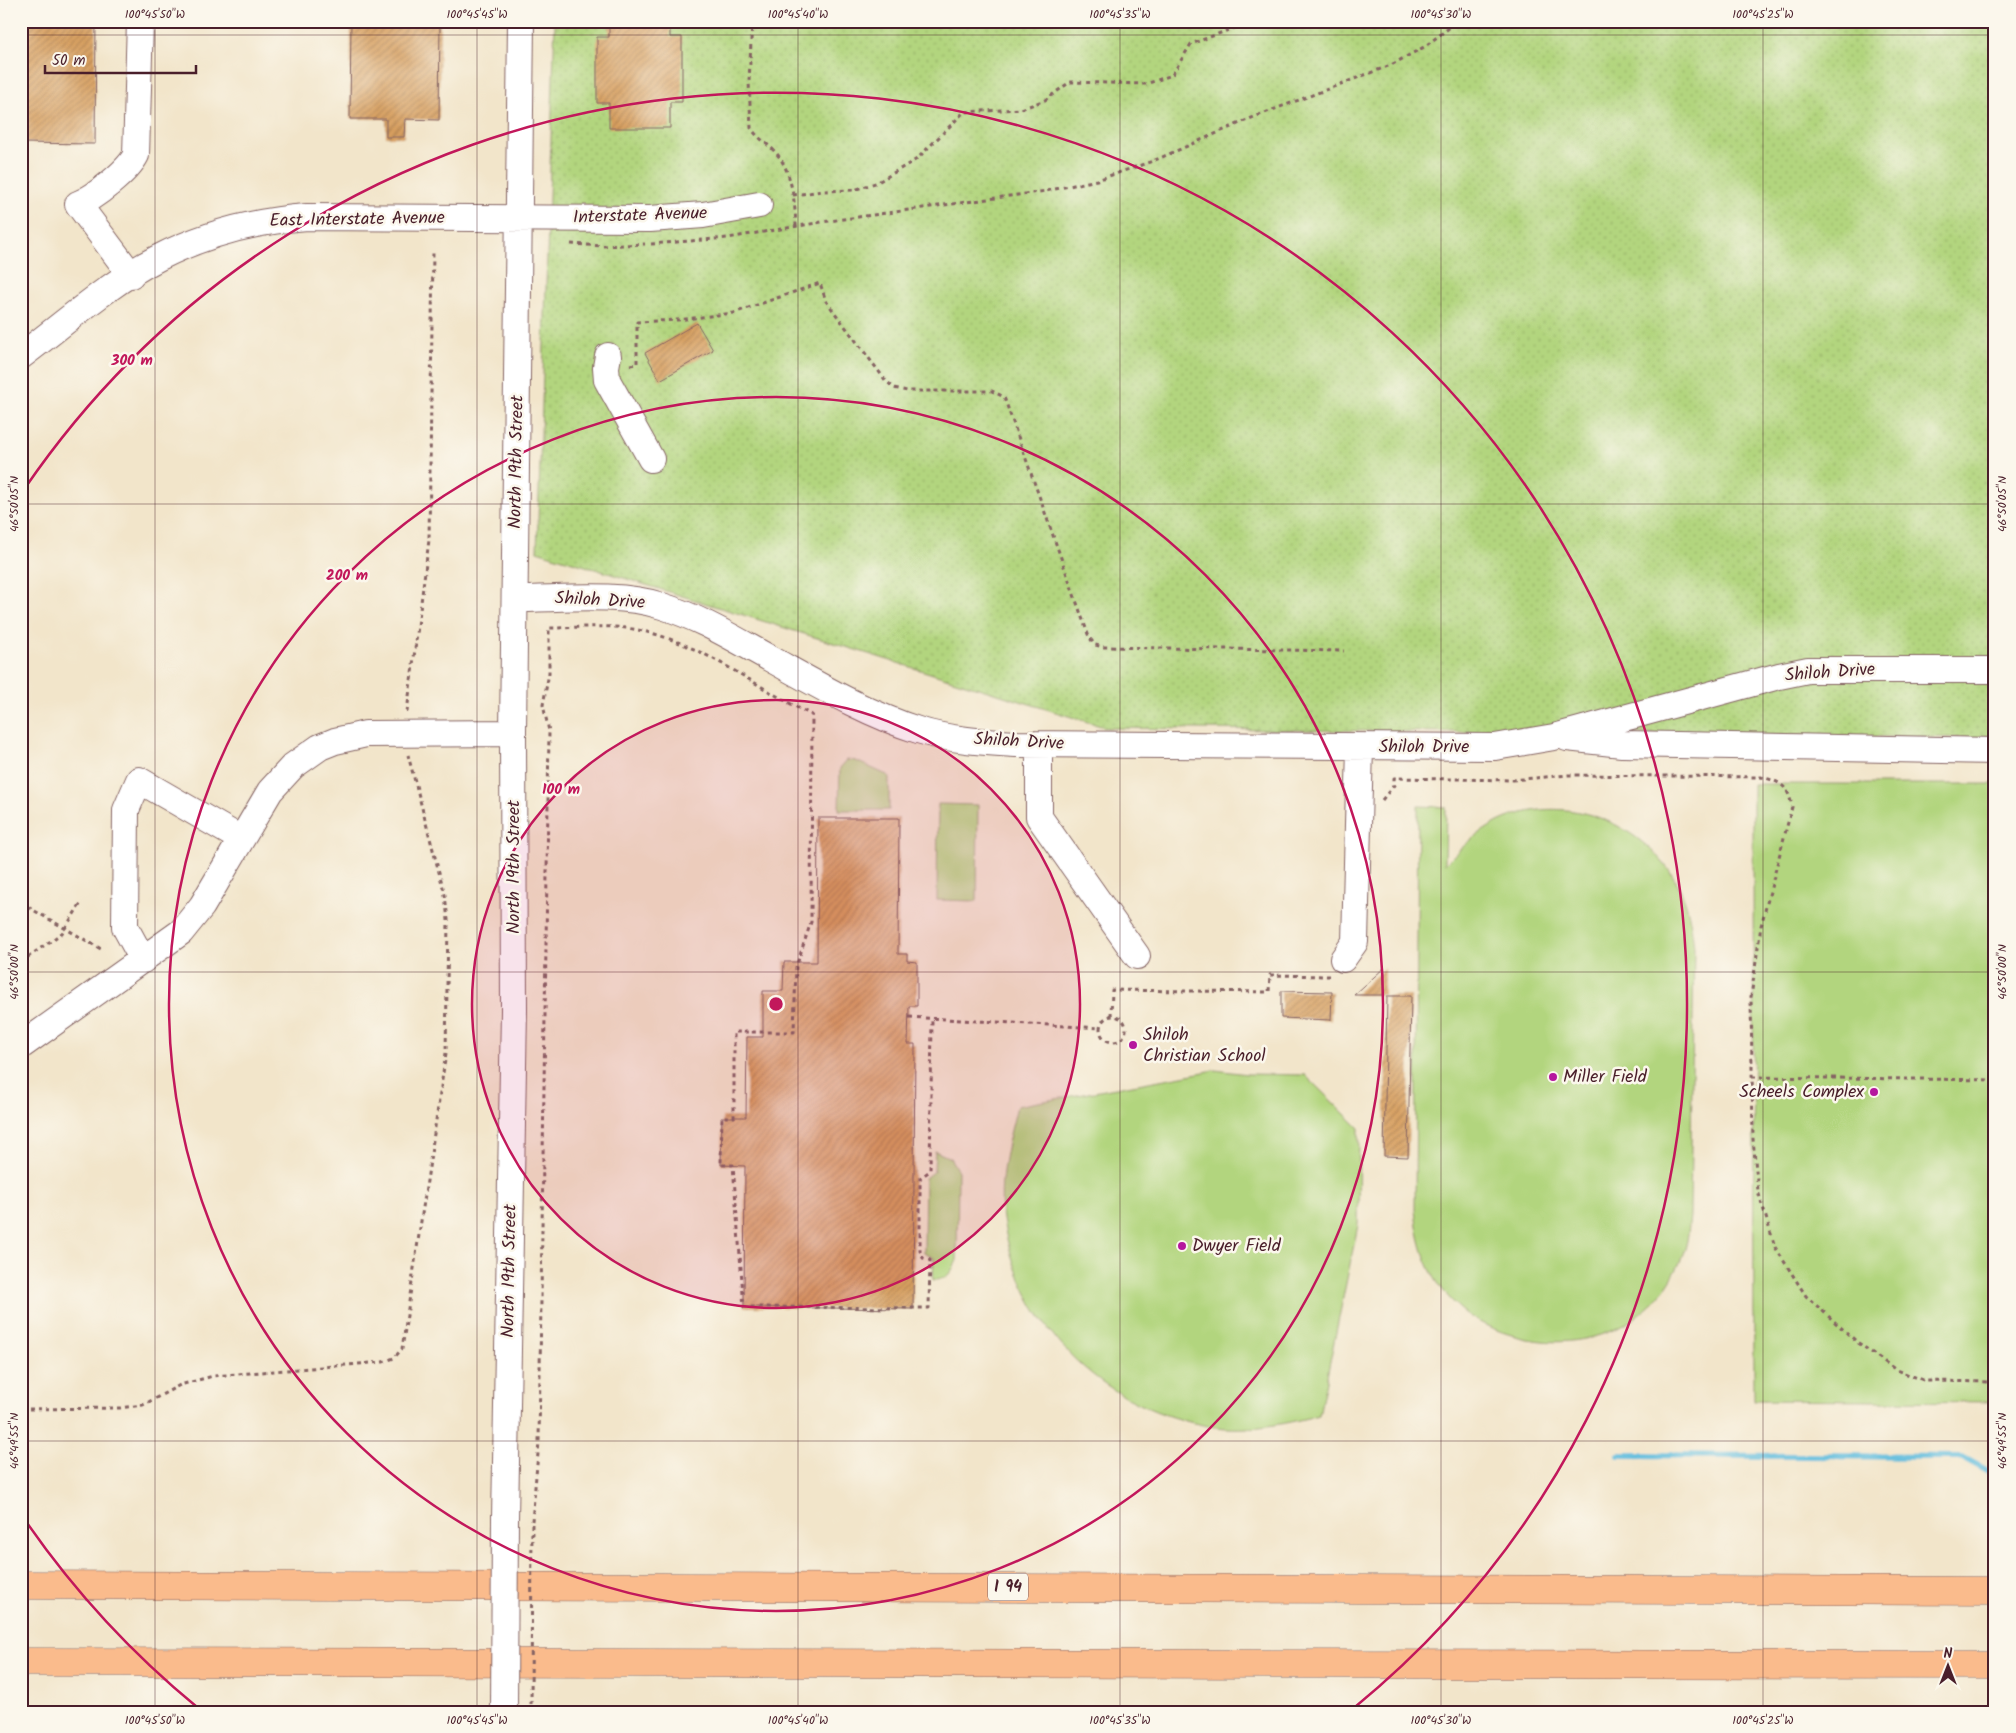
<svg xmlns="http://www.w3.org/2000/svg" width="2016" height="1733" font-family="Kalam,sans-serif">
	<defs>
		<pattern id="grass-dots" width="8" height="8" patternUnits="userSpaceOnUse" patternTransform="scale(1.25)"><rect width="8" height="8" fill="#b2d57e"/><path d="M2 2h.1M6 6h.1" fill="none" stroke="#9bb66d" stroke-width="1.8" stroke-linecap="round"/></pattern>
		<pattern id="building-hatch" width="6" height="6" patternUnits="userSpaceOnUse" patternTransform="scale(1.25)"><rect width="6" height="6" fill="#d79f5f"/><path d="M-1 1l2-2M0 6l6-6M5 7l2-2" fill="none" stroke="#b0814f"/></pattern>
	</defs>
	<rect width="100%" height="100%" fill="#fbf7ec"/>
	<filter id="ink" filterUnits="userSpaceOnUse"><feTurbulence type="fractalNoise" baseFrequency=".02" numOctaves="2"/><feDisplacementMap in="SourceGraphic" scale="10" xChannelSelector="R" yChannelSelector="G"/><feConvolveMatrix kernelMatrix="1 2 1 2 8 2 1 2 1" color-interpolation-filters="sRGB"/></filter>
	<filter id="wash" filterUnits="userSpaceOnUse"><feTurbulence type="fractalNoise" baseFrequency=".0096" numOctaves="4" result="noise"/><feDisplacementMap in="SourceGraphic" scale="20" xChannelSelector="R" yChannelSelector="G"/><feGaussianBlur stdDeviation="1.12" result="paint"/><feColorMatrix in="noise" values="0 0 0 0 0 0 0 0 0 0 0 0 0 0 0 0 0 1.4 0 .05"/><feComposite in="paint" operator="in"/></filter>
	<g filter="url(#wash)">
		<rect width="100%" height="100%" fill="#f2e5ca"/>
		<path fill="url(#grass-dots)" stroke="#7e7a54" d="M555,21H1995V738L1107,728L537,551Z"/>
		<path fill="#b2d57e" stroke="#7e7a54" d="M847,760L856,761L889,776V810H839L840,768Z
			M1753,784H1995V1402L1754,1400Z
			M938,804L978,805L977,901L937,900Z
			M1418,806L1446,807L1445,864C1461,848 1477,833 1498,822C1563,790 1641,822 1676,881C1688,902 1691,924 1694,947L1690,1215C1689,1226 1688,1239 1685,1249C1661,1323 1587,1356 1515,1336C1496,1331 1473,1321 1458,1307C1429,1279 1419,1249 1415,1210Z
			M1215,1070L1247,1074L1305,1075L1359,1128L1358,1225L1319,1415C1282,1425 1242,1433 1203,1425C1097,1404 1020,1325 1003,1219C997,1181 1008,1143 1017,1106Z
			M935,1151L950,1158L958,1171L957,1260C952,1272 947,1280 933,1280L934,1258L924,1253L925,1178L934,1171Z"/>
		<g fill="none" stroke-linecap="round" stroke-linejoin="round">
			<path stroke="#5fbcdd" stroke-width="6" d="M1619,1455L1962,1457L1995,1475"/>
		</g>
		<g id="blocks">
			<path fill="url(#building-hatch)" d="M21,21H96L95,144L21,143Z
				M351,21H440L439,120L405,119L404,137H386V119H350Z
				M609,21H670V37H682V102H670V128H609V103H597V37H609Z
				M697,323L713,350L660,380L645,353Z
				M818,818H899L898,954H907V961L917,962V1006H909L908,1044H915L913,1309L744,1307L745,1166L721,1165L722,1117H746L747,1037H763V991H783L784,962H817Z
				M1384,968V995H1354Z
				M1281,991L1332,992L1331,1020L1281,1018Z
				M1387,996H1411L1408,1157L1384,1156Z"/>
		</g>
	</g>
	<g filter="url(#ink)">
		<use href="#blocks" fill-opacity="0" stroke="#856463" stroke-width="1"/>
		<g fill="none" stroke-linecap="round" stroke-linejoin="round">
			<g stroke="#856463" stroke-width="28">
				<path id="minor" d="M131,275L78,204C94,198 128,171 136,155L140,21
					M21,356C65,323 109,283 158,258C205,234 254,221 307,217L650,219L703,215L759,205
					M608,356L606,367L607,380L651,459
					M515,599C561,599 618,592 662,606C701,618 736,640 771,659C818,685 867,714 918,730C950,740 983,742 1016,744L1495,747L1554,737L1779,676L1808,670H1995
					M1567,738L1622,744L1995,751
					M1039,745V817L1137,956
					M1343,959L1355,942L1360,747
					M143,960L125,927L126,810L139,780L241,839
					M21,1046L181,932L202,906L270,791L293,766L320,747L335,741L366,734L513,733
					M505,1519L514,1010L513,733L521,21"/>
			</g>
			<g stroke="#856463" stroke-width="29">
				<path id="highway" d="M21,1585L1995,1591
					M21,1662L1995,1665"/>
			</g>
			<path stroke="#856463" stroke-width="3" stroke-dasharray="4 4" stroke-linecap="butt" d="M752,21L749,81L751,128C758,139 769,144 777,154C792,172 795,203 796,226
				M793,195L823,191L854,190L878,182L917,159L964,112L1021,109L1045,100L1070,82L1146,84L1172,75L1191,44L1253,21
				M571,244L602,246L645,244
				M651,244L728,238L822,222L1046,191L1097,180L1153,161L1254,117L1391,65L1424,47L1458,21
				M630,365L637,364V322L677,320L734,313L820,283L826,301L886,381L894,388L907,391H992L1004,397L1089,637L1095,645L1104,647L1344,651
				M407,712L429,540L433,251
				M1382,800L1394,785V778L1512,780L1568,775L1761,777C1781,782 1788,785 1792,807L1761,926L1751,997L1753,1139L1758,1191L1775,1247L1806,1296L1857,1342L1896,1370L1926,1381L1995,1382
				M21,903L101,949
				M21,962L62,933L81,903
				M1111,1016L1112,990L1269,992L1270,975L1329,976
				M1100 1029a13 13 0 1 1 26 0a13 13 0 1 1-26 0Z
				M909,1017L1100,1028
				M1752,1077L1995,1080
				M21,1409L120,1408L143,1405L180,1385L213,1376L383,1362L394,1358L402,1349L446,1053L448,920L445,895L408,755
				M532,1521L539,1442L549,731L543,705L549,673V628C574,628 601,625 626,628C695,637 751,685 812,715L811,922L796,967L794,1032H734V1117H722L721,1165H733L744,1307L929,1308L930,1260L923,1258L920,1251V1178L930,1171L932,1020"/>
			<use href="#minor" stroke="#fff" stroke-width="26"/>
			<use href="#highway" stroke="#fabb8c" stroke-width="28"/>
			<g stroke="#856463" stroke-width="28" stroke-linecap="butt">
				<path id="minor-bridge" d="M504,1712L505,1519"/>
			</g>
			<path stroke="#856463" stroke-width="3" stroke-dasharray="4 4" stroke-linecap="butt" d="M531,1712L532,1521"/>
			<use href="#minor-bridge" stroke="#fff" stroke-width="26"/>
		</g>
	</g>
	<path fill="none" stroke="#4a1f2b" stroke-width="1" stroke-opacity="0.45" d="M155,21V1712M477,21V1712M798,21V1712M1120,21V1712M1441,21V1712M1763,21V1712M21,35H1995M21,504H1995M21,972H1995M21,1441H1995"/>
	<circle cx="776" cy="1004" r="304" fill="#c2185b" fill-opacity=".12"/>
	<g fill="none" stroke="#c2185b" stroke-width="2.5">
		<circle cx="776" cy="1004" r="304"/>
		<circle cx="776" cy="1004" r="607"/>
		<path d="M197 1707A911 911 0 0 1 25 1520M25 488A911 911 0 1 1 1355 1707"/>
	</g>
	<g fill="#b5179e" stroke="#fbf7ec" stroke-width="2">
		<circle cx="1133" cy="1045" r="5"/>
		<circle cx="1553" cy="1077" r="5"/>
		<circle cx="1874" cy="1092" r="5"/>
		<circle cx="1182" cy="1246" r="5"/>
	</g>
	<g text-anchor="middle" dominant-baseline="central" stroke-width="5" stroke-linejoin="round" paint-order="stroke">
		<rect fill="#fbf7ec" stroke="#7f6065" stroke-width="1" x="988" y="1573.5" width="40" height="27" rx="4"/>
		<g font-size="16" font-weight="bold" fill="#4a1f2b">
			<text x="1008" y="1587">I 94</text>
		</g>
		<g font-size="18" fill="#4a1f2b" stroke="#fbf7ec">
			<text transform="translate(640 216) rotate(-2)">Interstate Avenue</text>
			<text transform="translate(357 220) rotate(-1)">East Interstate Avenue</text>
			<text transform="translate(517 462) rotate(-89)">North 19th Street</text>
			<text transform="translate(600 601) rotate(3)">Shiloh Drive</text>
			<text transform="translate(1830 673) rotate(-4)">Shiloh Drive</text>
			<text transform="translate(1019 742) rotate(3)">Shiloh Drive</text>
			<text x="1424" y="747">Shiloh Drive</text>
			<text transform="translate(514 867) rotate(-90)">North 19th Street</text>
			<text transform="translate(510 1271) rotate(-89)">North 19th Street</text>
		</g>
		<g font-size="18" fill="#4a1f2b" stroke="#fbf7ec" text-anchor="start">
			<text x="1143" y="1035">Shiloh<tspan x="1143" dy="21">Christian School</tspan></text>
			<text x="1563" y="1077">Miller Field</text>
			<text x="1864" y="1092" text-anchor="end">Scheels Complex</text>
			<text x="1192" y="1246">Dwyer Field</text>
		</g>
	</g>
	<circle cx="776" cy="1004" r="8" fill="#c2185b" stroke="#fbf7ec" stroke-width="2.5"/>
	<g font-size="15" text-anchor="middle" font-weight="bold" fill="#c2185b" stroke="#fbf7ec" stroke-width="5" stroke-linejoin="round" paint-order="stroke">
		<text x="132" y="365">300 m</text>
		<text x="347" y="580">200 m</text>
		<text x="561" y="794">100 m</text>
	</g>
	<rect width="2016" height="1733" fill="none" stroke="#fbf7ec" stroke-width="55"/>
	<g transform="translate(1948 1666)" stroke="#fbf7ec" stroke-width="4" paint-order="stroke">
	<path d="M0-4L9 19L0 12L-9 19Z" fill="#4a1f2b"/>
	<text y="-8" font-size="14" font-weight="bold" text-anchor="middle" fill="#4a1f2b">N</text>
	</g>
	<path d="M45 65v8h151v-8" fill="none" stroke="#4a1f2b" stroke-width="2.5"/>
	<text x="52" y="65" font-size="15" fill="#4a1f2b" stroke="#fbf7ec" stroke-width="4" paint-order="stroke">50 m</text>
	<rect x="28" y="28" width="1960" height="1678" fill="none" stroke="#4a1f2b" stroke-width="2"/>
	<g font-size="12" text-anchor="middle" fill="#4a1f2b">
		<text x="155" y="18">100°45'50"W</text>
		<text x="477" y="18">100°45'45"W</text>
		<text x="798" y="18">100°45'40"W</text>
		<text x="1120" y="18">100°45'35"W</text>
		<text x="1441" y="18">100°45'30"W</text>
		<text x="1763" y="18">100°45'25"W</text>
		<text transform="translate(14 504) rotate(-90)" y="4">46°50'05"N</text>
		<text transform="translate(2002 504) rotate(-90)" y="4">46°50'05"N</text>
		<text transform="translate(14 972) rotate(-90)" y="4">46°50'00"N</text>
		<text transform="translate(2002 972) rotate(-90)" y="4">46°50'00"N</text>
		<text transform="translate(14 1441) rotate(-90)" y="4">46°49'55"N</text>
		<text transform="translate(2002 1441) rotate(-90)" y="4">46°49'55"N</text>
		<text x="155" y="1724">100°45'50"W</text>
		<text x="477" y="1724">100°45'45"W</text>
		<text x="798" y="1724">100°45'40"W</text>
		<text x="1120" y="1724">100°45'35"W</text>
		<text x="1441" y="1724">100°45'30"W</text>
		<text x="1763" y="1724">100°45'25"W</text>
	</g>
</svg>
